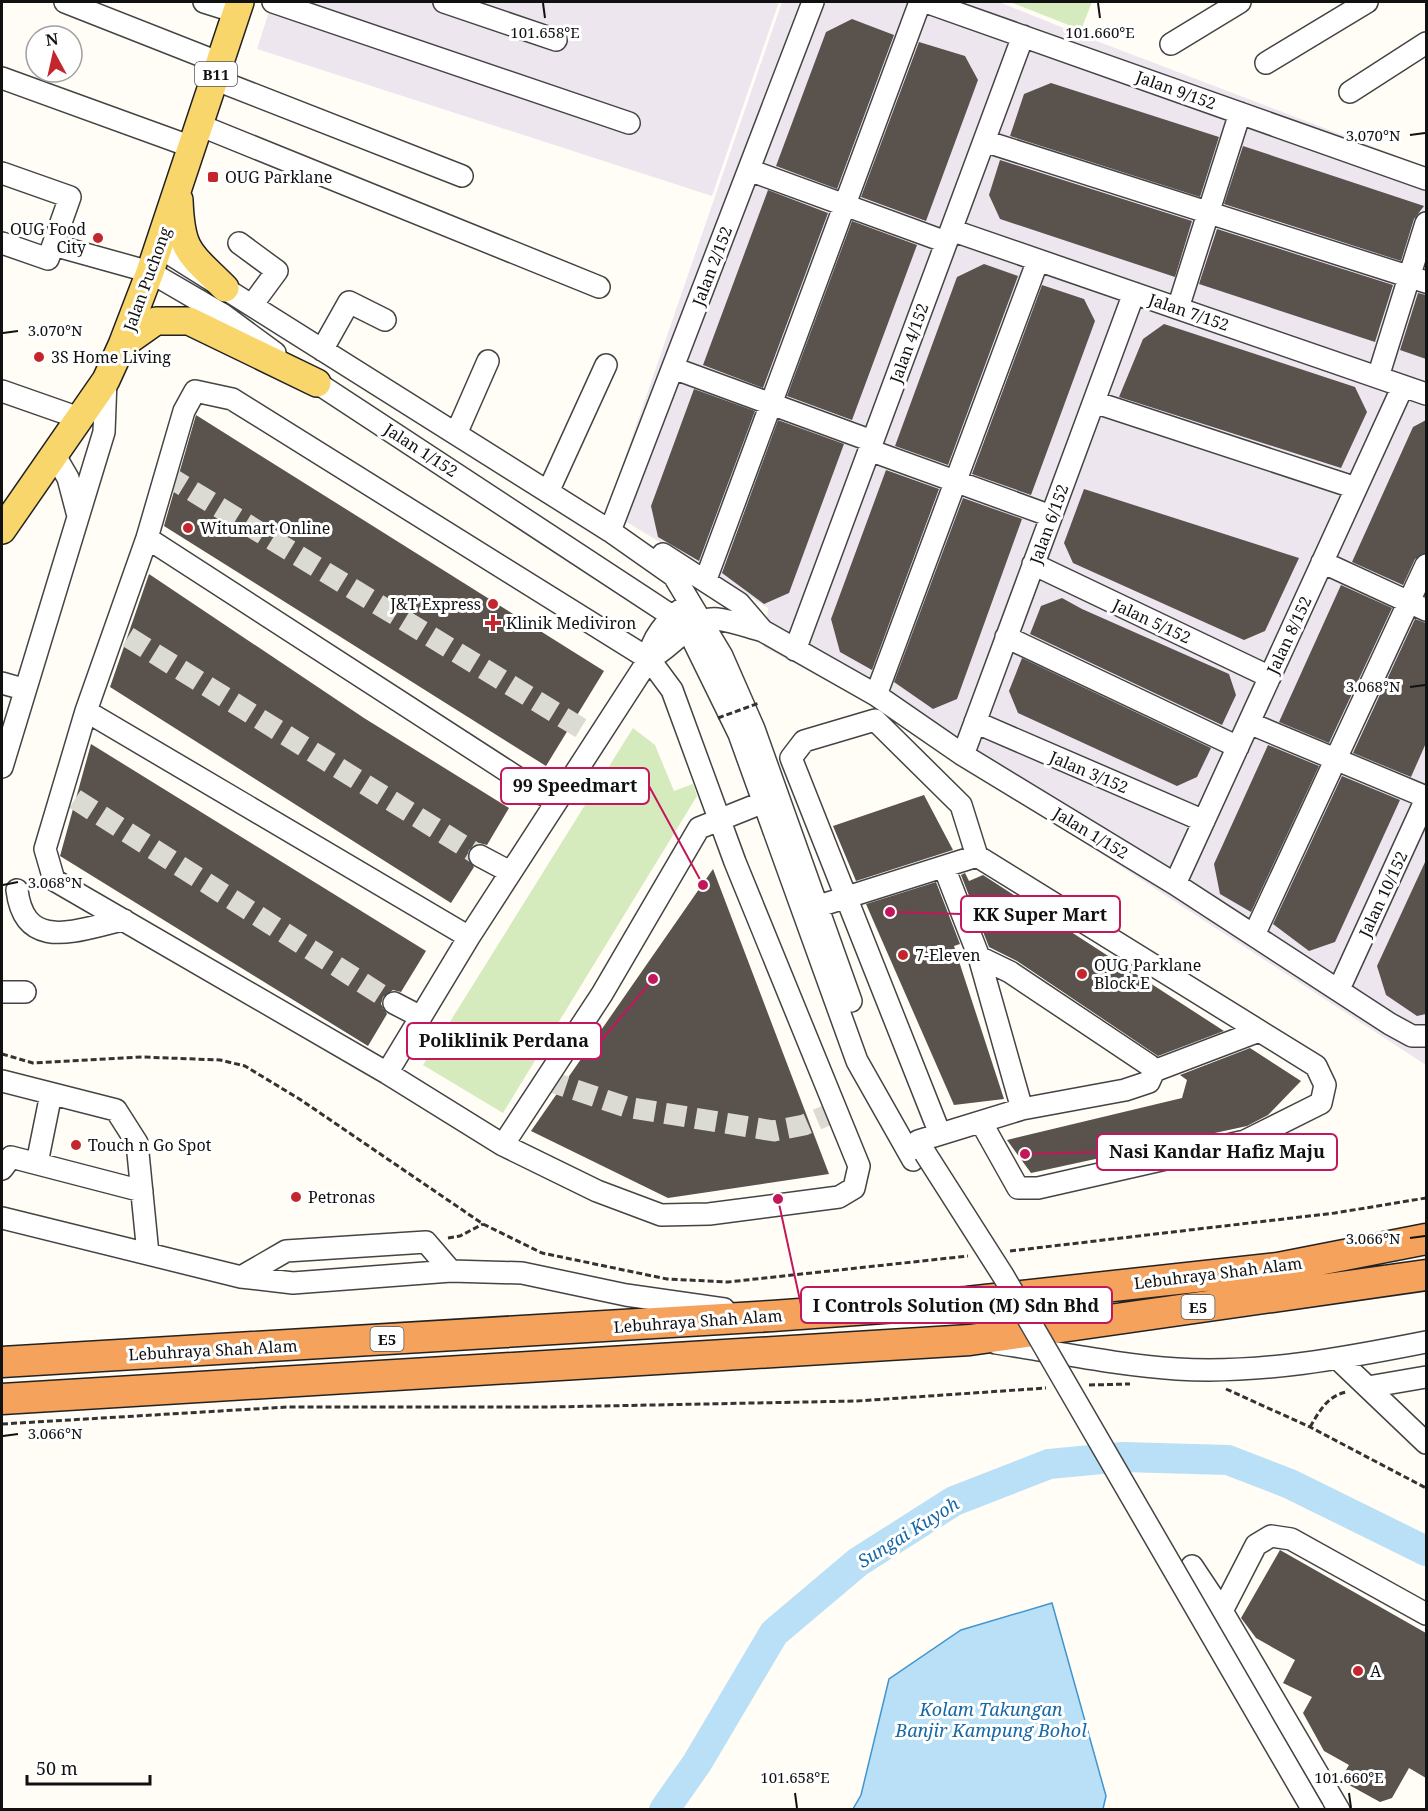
<svg xmlns="http://www.w3.org/2000/svg" width="1428" height="1811" font-family="'Noto Serif',serif">
	<rect width="100%" height="100%" fill="#fffdf5"/>
	<path fill="#eee6ef" d="M272,2H779L712,196L257,49Z
		M782,2H999L1081,35L1426,167V1065L871,704L764,647L768,608L607,510Z"/>
	<path fill="#d5ebbd" d="M1010,2H1092L1081,30Z
		M633,728L655,745L674,791L693,784L697,796L503,1113L423,1065Z"/>
	<path fill="#b9e0f7" stroke="#3f96cf" stroke-width="1.5" d="M1052,1603L1106,1796L1103,1809H853L861,1795L889,1679L961,1630Z"/>
	<g fill="none" stroke-linecap="round" stroke-linejoin="round">
		<path stroke="#b9e0f7" stroke-width="30" d="M664,1810L697,1763L774,1633L858,1562L954,1501L1049,1464L1123,1457L1228,1460L1290,1484L1426,1551"/>
	</g>
	<path fill="#5a524d" d="M852,19L894,35L837,189L776,166L826,32Z
		M919,42L965,56L978,80L926,221L861,197Z
		M1051,83L1219,137L1200,197L1010,136L1024,94Z
		M1243,146L1424,206L1414,219L1401,261L1224,204Z
		M1000,160L1192,221L1175,277L1000,219L989,195Z
		M768,190L828,213L763,388L703,365Z
		M852,221L917,245L852,420L787,396Z
		M1217,229L1393,285L1375,342L1199,284Z
		M984,264L1018,276L948,465L895,446L957,277Z
		M1042,285L1084,299L1095,321L1031,495L972,474Z
		M1418,293L1426,295V359L1400,350Z
		M1164,324L1355,387L1367,412L1341,468L1119,397L1143,339Z
		M694,389L755,411L699,561L658,537L651,506Z
		M196,415L604,671L546,766L164,526Z
		M778,420L844,444L789,593L764,604L722,573Z
		M1426,420V553L1415,559L1403,585L1352,562L1413,427Z
		M886,470L939,489L872,670L840,652L831,619Z
		M1084,489L1299,558L1265,631L1244,640L1073,563L1064,543Z
		M963,498L1022,519L957,699L933,709L894,682Z
		M149,574L364,718L509,808L487,845L479,843L469,850L467,857L474,867L451,903L110,687Z
		M1341,585L1392,608L1329,743L1279,722Z
		M1062,598L1082,609L1229,674L1236,695L1222,725L1030,634L1041,606Z
		M1415,619L1426,623V743L1411,777L1353,753Z
		M1022,658L1211,748L1197,777L1177,786L1018,713L1009,691Z
		M91,744L426,951L401,992L393,990L383,997L381,1004L387,1014L368,1046L60,856Z
		M1268,745L1319,766L1251,912L1220,894L1214,864Z
		M1342,776L1400,800L1335,942L1309,951L1273,924Z
		M924,795L953,850L856,881L833,826Z
		M1426,860V1014L1417,1016L1386,995L1377,966Z
		M713,869L829,1174L668,1198L531,1131Z
		M965,873L969,881L983,875L1224,1031L1158,1056L1017,961L989,947L961,875Z
		M936,882L960,944L954,946L1004,1099L954,1105L866,904Z
		M1250,1048L1301,1081L1268,1115L1247,1126L1031,1173L1007,1140L1182,1098L1187,1080L1180,1075Z
		M1280,1550L1426,1633V1778L1409,1768L1392,1798L1380,1802L1340,1780L1349,1765L1324,1751L1303,1713L1312,1697L1283,1683L1295,1660L1256,1638L1241,1618Z"/>
	<g fill="none" stroke-linecap="round" stroke-linejoin="round">
		<path stroke="#dbdad3" stroke-width="21" stroke-dasharray="21 10" stroke-linecap="butt" d="M166,475L597,738
			M128,637L480,856
			M75,799L394,1003
			M546,1080L626,1107L774,1131L804,1125L837,1111"/>
		<g stroke="#444" stroke-width="24">
			<path id="minor" d="M65,2L220,63
				M204,2L236,12
				M273,2L629,123
				M444,2L556,40
				M926,2L1426,179
				M1171,44L1240,2
				M1266,63L1367,2
				M2,78L192,147
				M214,79L462,176
				M1350,92L1426,43
				M199,125L599,287
				M984,141L1426,282
				M749,170L946,242
				M2,173L70,197L53,245L150,272L222,314L275,353
				M951,230L1426,394
				M2,243L48,259L53,245
				M239,243L277,271L252,305
				M159,247L610,531L674,576L722,656L754,729L851,1001
				M1178,308L1240,113
				M322,350L349,302L385,320
				M673,368L872,441
				M305,375L672,616L688,630L739,734L857,1061L913,1160
				M1378,377L1426,223
				M2,391L79,418
				M195,391L232,399L649,659L672,690L735,862L859,1166L854,1188L839,1197L709,1214L661,1215L597,1191L503,1145L387,1073L54,880L45,849L86,711L147,538L184,411Z
				M1094,402L1356,488
				M456,434L488,361
				M869,450L1051,516
				M54,454L68,478L78,516
				M548,492L606,365
				M610,531L813,2
				M147,538L555,802
				M663,554L739,603L763,631L876,695L963,755L1175,884L1390,1024L1412,1036H1426
				M1322,562L1426,610
				M1033,564L1270,677
				M706,579L920,2
				M1006,637L1238,747
				M795,650L1023,36
				M649,659C671,649 692,616 717,619C733,621 748,627 763,631
				M2,683L23,689
				M876,695L1038,260
				M86,711L469,937
				M975,722L1204,821
				M1249,723L1426,797
				M963,755L1134,293
				M2,767L104,432L106,380
				M480,856L510,872
				M944,867L979,957L1022,1109L1125,1090L1149,1082L1154,1071L1149,1065L1010,972L979,957
				M1175,884L1403,386
				M17,890C25,955 81,928 124,920
				M803,911L977,856
				M1254,935L1426,565
				M1339,989L1426,799
				M2,992H25
				M394,1003L421,1017
				M1154,1071L1259,1031
				M387,1073L469,937L649,659C650,639 668,619 683,608
				M2,1081L116,1110L137,1143L148,1254
				M940,1134L791,758L804,741L875,720L961,805L977,856L1316,1066L1325,1085L1321,1103L1245,1141L1038,1188H1018L981,1122
				M918,1141L1022,1109
				M503,1145L602,994L699,828L764,802
				M37,1163L51,1094
				M2,1169L11,1157L142,1191
				M2,1218L241,1277L293,1283L451,1271L522,1273L626,1295L724,1309
				M241,1277L286,1251L426,1242L451,1271
				M996,1343C1056,1352 1117,1365 1177,1369C1261,1374 1345,1358 1426,1342
				M1338,1359L1426,1443
				M1368,1387L1426,1377
				M1192,1566L1222,1611L1339,1810
				M1222,1611L1256,1545L1271,1536L1291,1539L1426,1614"/>
		</g>
		<g stroke="#222" stroke-width="30">
			<path id="major" d="M179,200C181,253 190,253 225,288
				M122,345L156,321H189L317,383
				M2,530L106,380L122,345L150,272L240,2"/>
		</g>
		<g stroke="#222" stroke-width="33">
			<path id="highway" d="M2,1362L772,1316L967,1302L1278,1268L1426,1239
				M2,1399L970,1340L1426,1275"/>
		</g>
		<path stroke="#333" stroke-width="3" stroke-dasharray="6 3" stroke-linecap="butt" d="M2,1054L33,1063L142,1057L220,1060L245,1066L301,1100L483,1224L542,1253L667,1279L728,1282L968,1256
			M448,1238L460,1236L483,1224
			M1010,1251L1335,1213L1426,1198
			M1089,1385L1130,1384
			M1226,1389L1310,1427L1426,1488
			M2,1424L287,1407H550L857,1401L1046,1388
			M1310,1427C1319,1412 1327,1396 1346,1392"/>
		<use href="#minor" stroke="#fff" stroke-width="21"/>
		<use href="#major" stroke="#f9d66b" stroke-width="27"/>
		<use href="#highway" stroke="#f5a25d" stroke-width="30"/>
		<g stroke="#444" stroke-width="24" stroke-linecap="butt">
			<path id="minor-bridge" d="M925,1153L1004,1277L1313,1810"/>
		</g>
		<path stroke="#333" stroke-width="3" stroke-dasharray="6 3" stroke-linecap="butt" d="M718,718L759,703"/>
		<use href="#minor-bridge" stroke="#fff" stroke-width="21"/>
	</g>
	<path fill="none" stroke="#111" stroke-width="2" d="M543,3L545,18M1098,3L1100,18M1410,135L1425,133M3,333L18,331M1410,687L1425,685M3,885L18,882M1410,1238L1425,1236M3,1436L18,1434M795,1793L797,1808M1349,1793L1351,1808"/>
	<g fill="#c4262e" stroke="#fff" stroke-width="2">
		<rect x="207" y="171" width="12" height="12" rx="3"/>
		<circle cx="98" cy="238" r="6"/>
		<circle cx="39" cy="357" r="6"/>
		<circle cx="188" cy="528" r="6"/>
		<circle cx="493" cy="604" r="6"/>
		<path d="M490 614h6v6h6v6h-6v6h-6v-6h-6v-6h6z"/>
		<circle cx="903" cy="955" r="6"/>
		<circle cx="1082" cy="974" r="6"/>
		<circle cx="76" cy="1145" r="6"/>
		<circle cx="296" cy="1197" r="6"/>
		<circle cx="1358" cy="1671" r="6"/>
	</g>
	<g text-anchor="middle" dominant-baseline="central" stroke-width="6" stroke-linejoin="round" paint-order="stroke">
		<g fill="#fff" stroke="#585858" stroke-width="1.5">
			<rect x="195" y="62" width="42" height="24" rx="4.5"/>
			<rect x="1181.5" y="1295" width="33" height="24" rx="4.5"/>
			<rect x="370.5" y="1327" width="33" height="24" rx="4.5"/>
		</g>
		<g font-size="15" font-weight="bold" fill="#111">
			<text x="216" y="74">B11</text>
			<text x="1198" y="1307">E5</text>
			<text x="387" y="1339">E5</text>
		</g>
		<g font-size="16" fill="#111" stroke="#fff">
			<text transform="translate(1176 90) rotate(20)">Jalan 9/152</text>
			<text transform="translate(712 266) rotate(-69)">Jalan 2/152</text>
			<text transform="translate(147 279) rotate(-70)">Jalan Puchong</text>
			<text transform="translate(1189 312) rotate(19)">Jalan 7/152</text>
			<text transform="translate(909 343) rotate(-70)">Jalan 4/152</text>
			<text transform="translate(421 450) rotate(33)">Jalan 1/152</text>
			<text transform="translate(1049 524) rotate(-70)">Jalan 6/152</text>
			<text transform="translate(1152 621) rotate(25)">Jalan 5/152</text>
			<text transform="translate(1289 635) rotate(-65)">Jalan 8/152</text>
			<text transform="translate(1089 772) rotate(23)">Jalan 3/152</text>
			<text transform="translate(1091 833) rotate(31)">Jalan 1/152</text>
			<text transform="translate(1383 894) rotate(-65)">Jalan 10/152</text>
			<text transform="translate(1218 1273) rotate(-7)">Lebuhraya Shah Alam</text>
			<text transform="translate(698 1321) rotate(-4)">Lebuhraya Shah Alam</text>
			<text transform="translate(213 1350) rotate(-3)">Lebuhraya Shah Alam</text>
		</g>
		<g font-size="16" fill="#111" stroke="#fff" text-anchor="start">
			<text x="225" y="177">OUG Parklane</text>
			<text x="86" y="229" text-anchor="end">OUG Food<tspan x="86" dy="18">City</tspan></text>
			<text x="51" y="357">3S Home Living</text>
			<text x="200" y="528">Witumart Online</text>
			<text x="481" y="604" text-anchor="end">J&amp;T Express</text>
			<text x="506" y="623">Klinik Mediviron</text>
			<text x="915" y="955">7-Eleven</text>
			<text x="1094" y="965">OUG Parklane<tspan x="1094" dy="18">Block E</tspan></text>
			<text x="88" y="1145">Touch n Go Spot</text>
			<text x="308" y="1197">Petronas</text>
			<text x="1370" y="1671">A</text>
		</g>
		<g font-size="18" font-style="italic" fill="#1768a6" stroke="#fff">
			<text transform="translate(908 1532) rotate(-32)">Sungai Kuyoh</text>
			<text x="991" y="1709">Kolam Takungan<tspan x="991" dy="21">Banjir Kampung Bohol</tspan></text>
		</g>
	</g>
	<g font-size="15" text-anchor="middle" fill="#111" stroke="#fff" stroke-width="6" stroke-linejoin="round" paint-order="stroke">
		<text x="545" y="38">101.658°E</text>
		<text x="1100" y="38">101.660°E</text>
		<text x="1373" y="141">3.070°N</text>
		<text x="55" y="336">3.070°N</text>
		<text x="1373" y="692">3.068°N</text>
		<text x="55" y="888">3.068°N</text>
		<text x="1373" y="1244">3.066°N</text>
		<text x="55" y="1439">3.066°N</text>
		<text x="795" y="1783">101.658°E</text>
		<text x="1349" y="1783">101.660°E</text>
	</g>
	<path fill="none" stroke="#c2185b" stroke-width="2" d="M703 885L649 786M890 912L961 914M653 979L601 1041M1025 1154L1097 1152M778 1199L801 1305"/>
	<g fill="#c2185b" stroke="#fff" stroke-width="2">
		<circle cx="703" cy="885" r="6"/>
		<circle cx="890" cy="912" r="6"/>
		<circle cx="653" cy="979" r="6"/>
		<circle cx="1025" cy="1154" r="6"/>
		<circle cx="778" cy="1199" r="6"/>
	</g>
	<g fill="#fff" stroke="#c2185b" stroke-width="2">
		<rect x="501" y="768" width="148" height="36" rx="6"/>
		<rect x="961" y="896" width="159" height="36" rx="6"/>
		<rect x="407" y="1023" width="194" height="36" rx="6"/>
		<rect x="1097" y="1134" width="240" height="36" rx="6"/>
		<rect x="801" y="1287" width="311" height="36" rx="6"/>
	</g>
	<g font-size="18" text-anchor="middle" font-weight="bold" fill="#111">
		<text x="575" y="792">99 Speedmart</text>
		<text x="1040" y="921">KK Super Mart</text>
		<text x="504" y="1047">Poliklinik Perdana</text>
		<text x="1217" y="1158">Nasi Kandar Hafiz Maju</text>
		<text x="956" y="1312">I Controls Solution (M) Sdn Bhd</text>
	</g>
	<rect width="1428" height="1811" fill="none" stroke="#111111" stroke-width="6"/>
	<g transform="translate(54 54) rotate(352)"><circle r="28" fill="#ffffff" stroke="#a0a0a0" stroke-width="1.5"/>
	<path d="M0-4.5L10 22L0 15L-10 22Z" fill="#c4262e"/>
	<text y="-9" font-size="16" font-weight="bold" text-anchor="middle" fill="#111111">N</text>
	</g>
	<path d="M27 1775v9h123v-9" fill="none" stroke="#111111" stroke-width="3"/>
	<text x="36" y="1775" font-size="18" fill="#111111" stroke="#ffffff" stroke-width="4.5" paint-order="stroke">50 m</text>
</svg>
